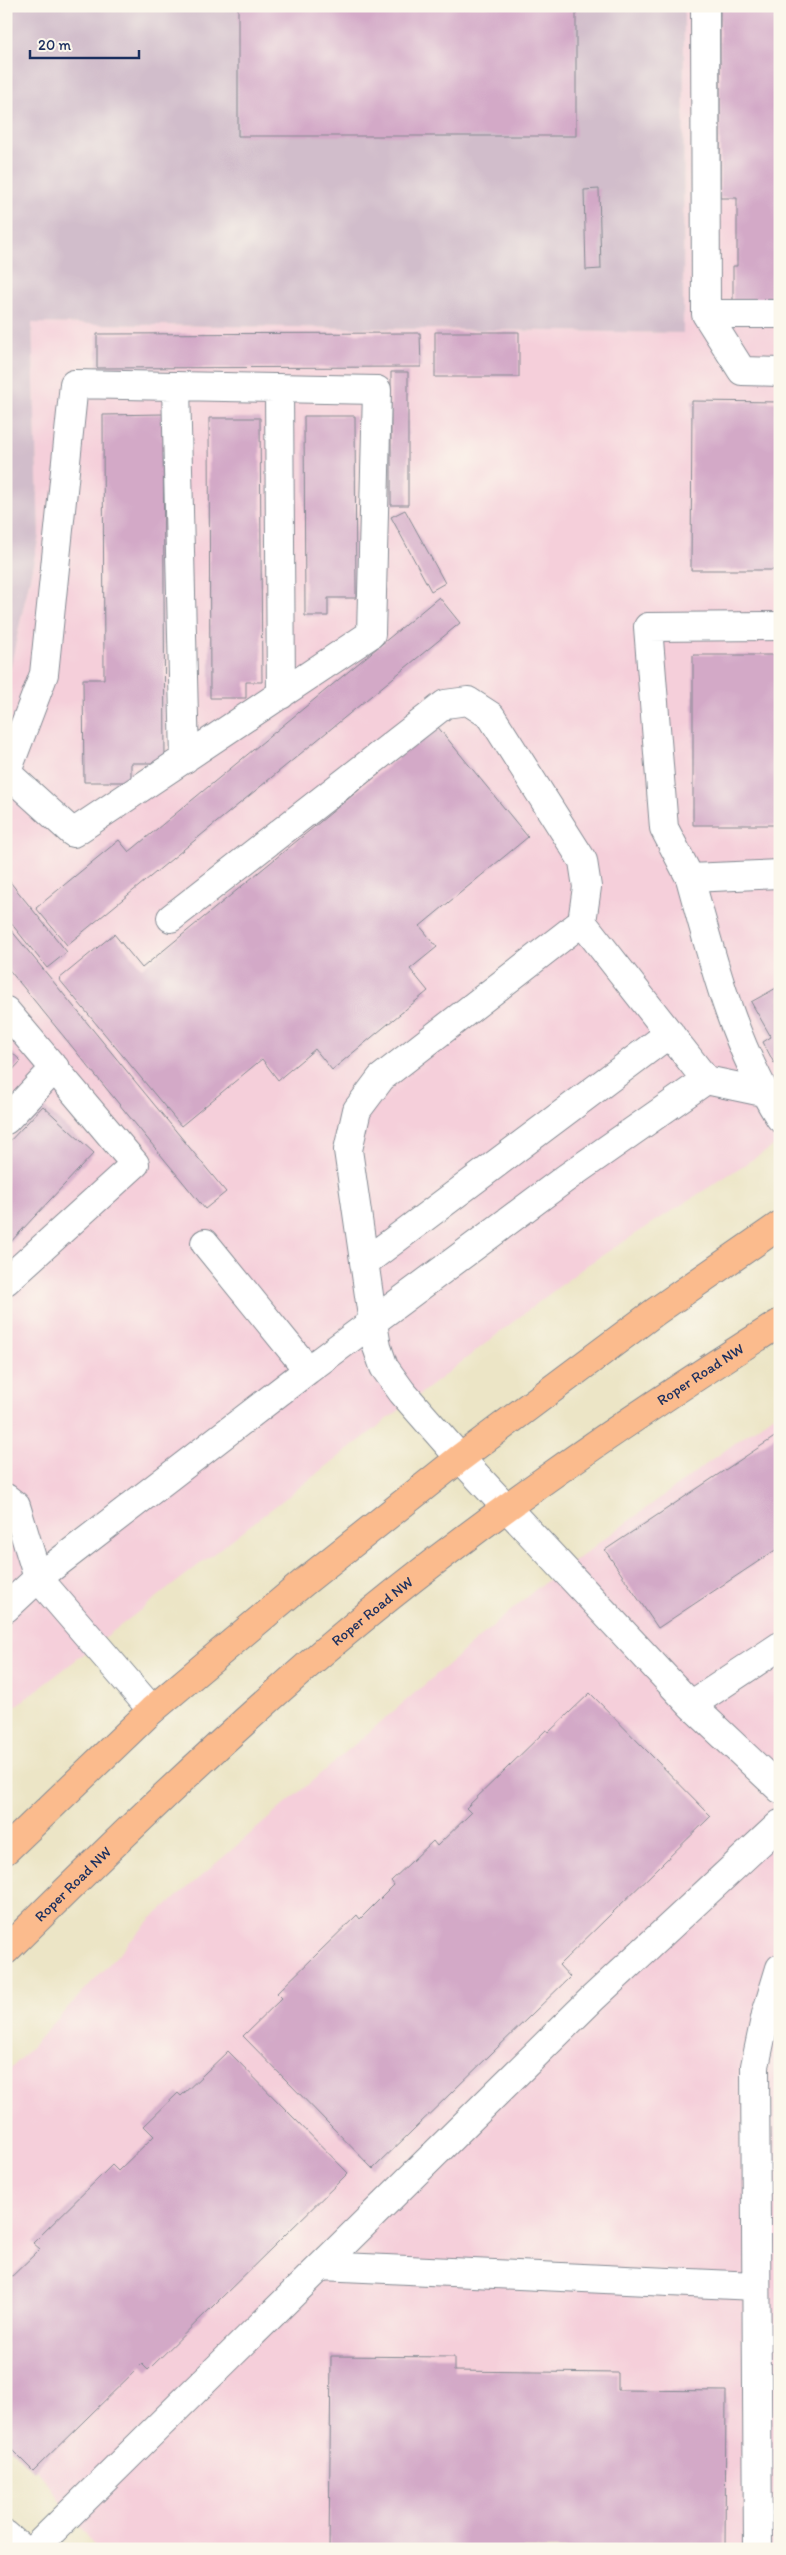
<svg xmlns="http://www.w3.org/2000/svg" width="786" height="2555" font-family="Itim,sans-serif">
	<rect width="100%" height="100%" fill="#fbf7ec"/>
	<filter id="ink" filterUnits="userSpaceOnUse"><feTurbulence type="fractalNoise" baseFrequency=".02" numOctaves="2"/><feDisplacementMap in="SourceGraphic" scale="10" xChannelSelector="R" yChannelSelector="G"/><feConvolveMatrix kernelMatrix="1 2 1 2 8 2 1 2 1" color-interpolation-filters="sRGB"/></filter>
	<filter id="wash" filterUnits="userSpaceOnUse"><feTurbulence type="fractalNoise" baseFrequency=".0096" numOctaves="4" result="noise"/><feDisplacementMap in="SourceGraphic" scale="20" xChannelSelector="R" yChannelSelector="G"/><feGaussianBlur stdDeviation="1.12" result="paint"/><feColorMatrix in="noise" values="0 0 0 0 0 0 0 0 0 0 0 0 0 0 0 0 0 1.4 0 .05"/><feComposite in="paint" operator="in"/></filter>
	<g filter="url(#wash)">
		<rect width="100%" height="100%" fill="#ece5c6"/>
		<path fill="#f5cfda" d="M684,6H780V1142L587,1265L6,1714V687L39,536L32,323L683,333Z
			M780,1410V2549H97L28,2458L6,2437V2074L151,1919L536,1589Z"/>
		<path fill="#d1bdcb" d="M6,6H684L683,333L32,323L39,536L6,687Z"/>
		<g id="blocks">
			<path fill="#d3a9c7" d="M238,6H576V136H238Z
				M720,6H780V306H733V266H737V198H720Z
				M6,159L11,194H6Z
				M599,189L601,269L586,270L584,190Z
				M435,332H519V377H435Z
				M420,333L421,367L97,368V334Z
				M391,372H408V505H391Z
				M692,401L780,402V570H691Z
				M163,414L165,763H131V782H84L83,679H104L103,415Z
				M304,416H355L356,598H328V616H305Z
				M209,418H260L262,682H246V698H210Z
				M405,510L445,583L431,591L391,517Z
				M439,597L460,623L67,945L36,908L119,840L129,852Z
				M693,655H780V825H693Z
				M437,726L528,837L420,926L437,947L410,969L428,991L332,1070L315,1049L278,1080L262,1059L181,1126L59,979L114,934L142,968Z
				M6,877L67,952L47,968L6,917Z
				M6,924L226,1192L205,1209L6,966Z
				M780,986V1060L774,1063L763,1042L771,1037L751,1002Z
				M6,1047L21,1061L6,1077Z
				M43,1106L94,1153L6,1247V1145Z
				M779,1434L780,1547L658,1628L605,1550Z
				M590,1693L711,1816L559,1965L570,1977L373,2169L243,2036L282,1998L277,1993L357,1915L360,1919L394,1885L391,1881L433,1841L437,1846L471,1813L466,1808L546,1730L549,1732Z
				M228,2051L348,2173L148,2370L142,2364L33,2471L6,2444V2282L40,2249L33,2243L112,2165L118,2171L154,2136L144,2126L178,2093L181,2096Z
				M331,2356L454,2357V2371L618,2373V2390L726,2391L725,2549H329Z"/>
		</g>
	</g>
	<g filter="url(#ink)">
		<use href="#blocks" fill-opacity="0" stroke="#848a92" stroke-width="1"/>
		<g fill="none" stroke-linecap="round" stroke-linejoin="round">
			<g stroke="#848a92" stroke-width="30">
				<path id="minor" d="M705,6L706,314H780
					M706,314L742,371L780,372
					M176,386L185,759
					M279,388L281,695
					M6,774L44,674L74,384L377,390L371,634L73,833L7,773
					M780,874L690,878C713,962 733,1044 780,1118
					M690,878L664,828L648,627L780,626
					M171,918L445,704L468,701L491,716L583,861L587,887L582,922
					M6,1011L135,1164L6,1281
					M706,1080L582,922L381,1078L357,1110L348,1150L373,1323L377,1347L384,1367L402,1392L460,1458L691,1705L780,1789
					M6,1120L55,1068
					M364,1263L670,1033
					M308,1370L566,1178L706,1080L763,1092
					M6,1498L16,1506L38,1578L6,1608
					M691,1705L780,1646
					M152,1710L38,1578L308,1370L205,1243
					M321,2266L755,2286
					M6,2535L22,2549
					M34,2549L592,1999L780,1824
					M758,2549L755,2066L766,2014L780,1968"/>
			</g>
			<g stroke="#848a92" stroke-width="30">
				<g id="major">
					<path d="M6,1850L152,1710L303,1583L460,1458L655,1312L780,1225"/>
					<path id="s1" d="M6,1950C110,1847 214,1746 324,1651C466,1530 622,1423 780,1323"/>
				</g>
			</g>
			<use href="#minor" stroke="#fff" stroke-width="28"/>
			<use href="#major" stroke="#fbbb8d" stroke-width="28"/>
		</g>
	</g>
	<g text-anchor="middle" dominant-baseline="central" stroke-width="4" stroke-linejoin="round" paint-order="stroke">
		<g font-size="15" fill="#1b2f5e" stroke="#fbf7ec">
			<text stroke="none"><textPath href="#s1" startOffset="904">Roper Road NW</textPath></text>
			<text stroke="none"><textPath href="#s1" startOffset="499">Roper Road NW</textPath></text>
			<text stroke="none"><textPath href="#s1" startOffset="94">Roper Road NW</textPath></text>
		</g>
	</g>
	<rect width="786" height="2555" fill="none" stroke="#fbf7ec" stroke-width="25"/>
	<path d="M30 50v8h109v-8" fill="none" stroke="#1b2f5e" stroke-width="2.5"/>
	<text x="38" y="50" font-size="15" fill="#1b2f5e" stroke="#fbf7ec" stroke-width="4" paint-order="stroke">20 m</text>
</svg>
